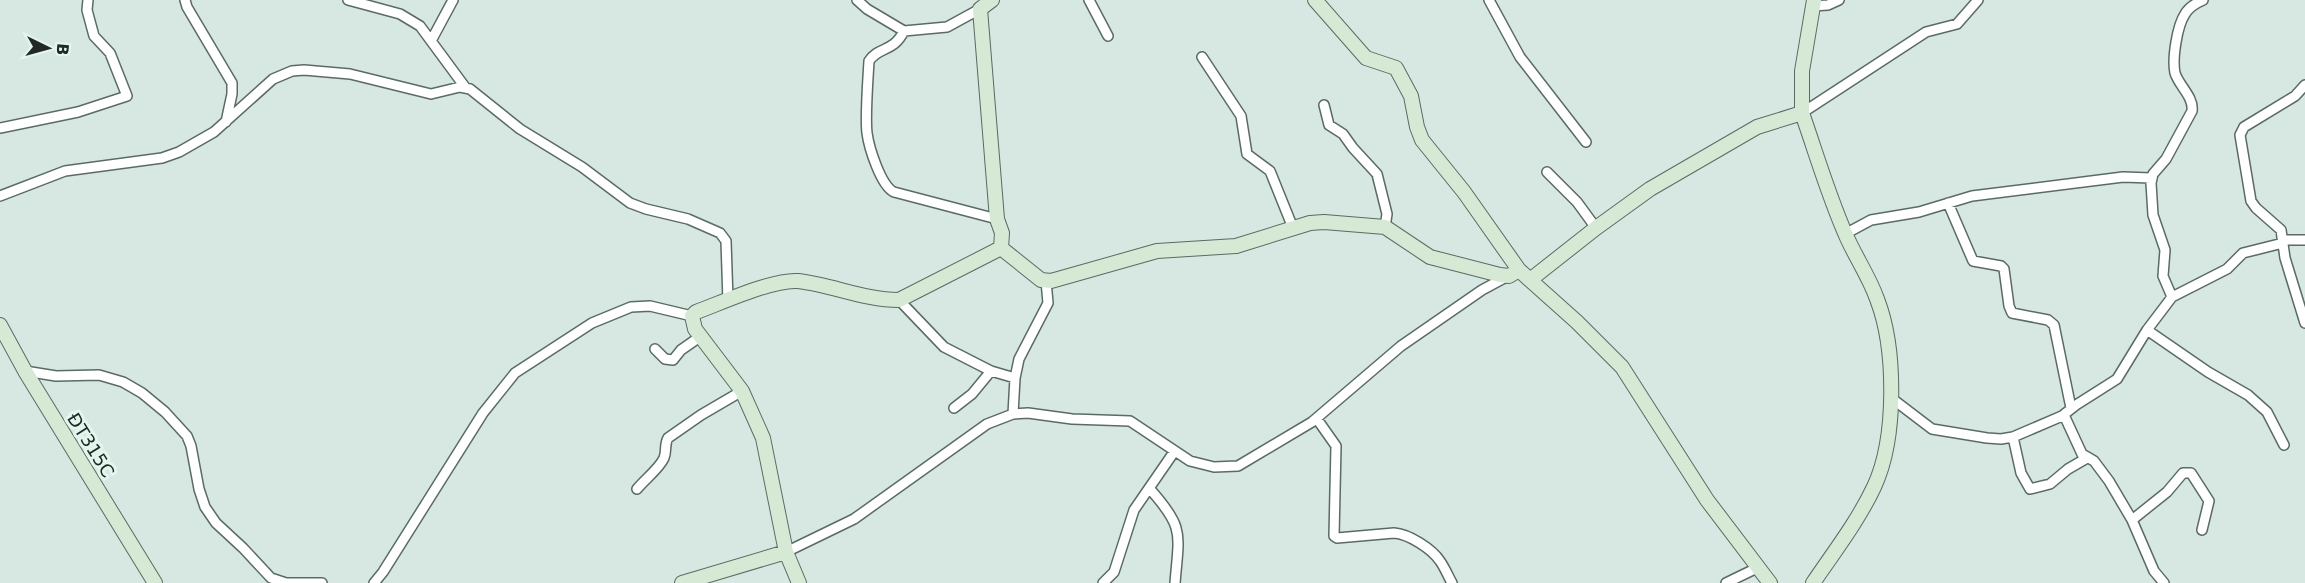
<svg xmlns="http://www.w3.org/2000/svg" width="2305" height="583" font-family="'DejaVu Sans',sans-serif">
	<rect width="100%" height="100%" fill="#d6e8e1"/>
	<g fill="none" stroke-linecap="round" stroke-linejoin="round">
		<g stroke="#5a6b64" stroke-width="12">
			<path id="street" d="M185,0L187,7L232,83V94L226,122
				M348,0L400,14L420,26L465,87
				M857,0L867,9L904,31L947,27L980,9
				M1089,0L1108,36
				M1489,0L1520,57L1586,142
				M1812,6L1828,5L1839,0
				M904,31C893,53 879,46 869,61C868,79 865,116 867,133C869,148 881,186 894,192L997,219
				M431,41L453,0
				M1202,57L1241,116L1247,154L1270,171L1293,228
				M2305,85L2295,96L2244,127L2240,135L2251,201L2256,208L2281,230L2285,258L2305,323
				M1324,105L1329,125L1343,134L1353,148L1377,174L1387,214L1385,227
				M1802,113L1926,32L1957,24L1978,0
				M0,128L78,112L127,96L110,53L94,36L87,10L88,0
				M1547,172L1577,202L1596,228
				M0,196L65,171L162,158L179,152L214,132L273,79L292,71L304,70L350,74L431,94L460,87L470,89L520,129L582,167L630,203L646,209L688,219L720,233L726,241L728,301
				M1948,203L1973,261L2001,266L2004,269L2009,306L2012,313L2048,320L2054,325L2071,408
				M1845,234L1871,220L1919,212L1972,196L2123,177L2151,178
				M2283,240H2305
				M2172,297L2163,276L2165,250L2153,215L2151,183L2153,174L2166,159L2192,111C2194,97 2179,86 2175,73C2172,59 2177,26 2185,14C2189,7 2196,3 2203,0
				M899,300L944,347L991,371L1015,378
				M2147,330L2208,372L2248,395L2267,412L2284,445
				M655,349L665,359L673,360L681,350L701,336
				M25,371L56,376L99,375L123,382L142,393L165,412L187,436L191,446L199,489L205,507L216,523L243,548L271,578L286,583H322
				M1890,397L1932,429L1987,438L2001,439L2013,437L2062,416L2076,405L2117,379L2147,330L2172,297L2227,269L2243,253L2283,243
				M954,408L972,394L991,371
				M1013,414L1015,378L1019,359L1048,303L1046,281
				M2064,415L2082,454L2094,461L2109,481L2132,520L2154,571L2164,583
				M1317,419L1336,446L1334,536L1337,538L1394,533C1409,534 1432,549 1440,561C1445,568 1448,576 1452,583
				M2013,437L2021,473L2030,489L2050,484L2068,469L2087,458
				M1149,488C1185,528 1179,533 1175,583
				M637,489C645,479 659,469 664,458C667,451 664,445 668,438L701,415L742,391
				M2132,520L2167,492L2183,473H2191L2209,501L2202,530
				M786,552L854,519L987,424L1013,414L1028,413L1072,419L1130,421L1190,461L1214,467L1238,466L1312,422L1401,346L1482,290L1508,276
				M374,583L383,572L483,413L515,373L592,323L631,307L650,306L692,316
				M1103,583L1114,572L1134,510L1174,452
				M1726,583L1757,568"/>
		</g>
		<g stroke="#5a6b64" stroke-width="16">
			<path id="secondary" d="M1315,0L1366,58L1396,68L1411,96L1417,127L1422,140L1464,192L1519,270L1530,280L1596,228L1650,189L1757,127L1802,113C1816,153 1828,194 1845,233C1854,255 1869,276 1877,299C1896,348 1897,438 1874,487C1858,521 1834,552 1813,583
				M1802,113V71L1814,0
				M1001,248L1041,280L1051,281L1157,251L1236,246L1310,223L1324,222L1385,227L1430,257L1500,275L1509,276L1519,270
				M1530,280L1577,322L1622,367L1707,500L1770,583
				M0,325L25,371L155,583
				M786,552L799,583
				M682,583L786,552L763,438L742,391L695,329L692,316L696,312C721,303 773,279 798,281C833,285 864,300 899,300L1001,248L1002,233L997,219L980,9L992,0"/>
		</g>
		<use href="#street" stroke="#fff" stroke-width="9"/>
		<use href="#secondary" stroke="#d5e9d4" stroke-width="14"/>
	</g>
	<g text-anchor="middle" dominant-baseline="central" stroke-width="6" stroke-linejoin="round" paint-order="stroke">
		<g font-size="18" fill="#212825" stroke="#e3f6ee">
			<text transform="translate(91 445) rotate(58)">ĐT315C</text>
		</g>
	</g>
	<g transform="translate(48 48) rotate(95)" stroke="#e3f6ee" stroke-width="4.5" paint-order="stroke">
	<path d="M0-4.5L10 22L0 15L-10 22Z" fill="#212825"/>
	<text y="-9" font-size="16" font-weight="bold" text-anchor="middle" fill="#212825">B</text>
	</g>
</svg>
